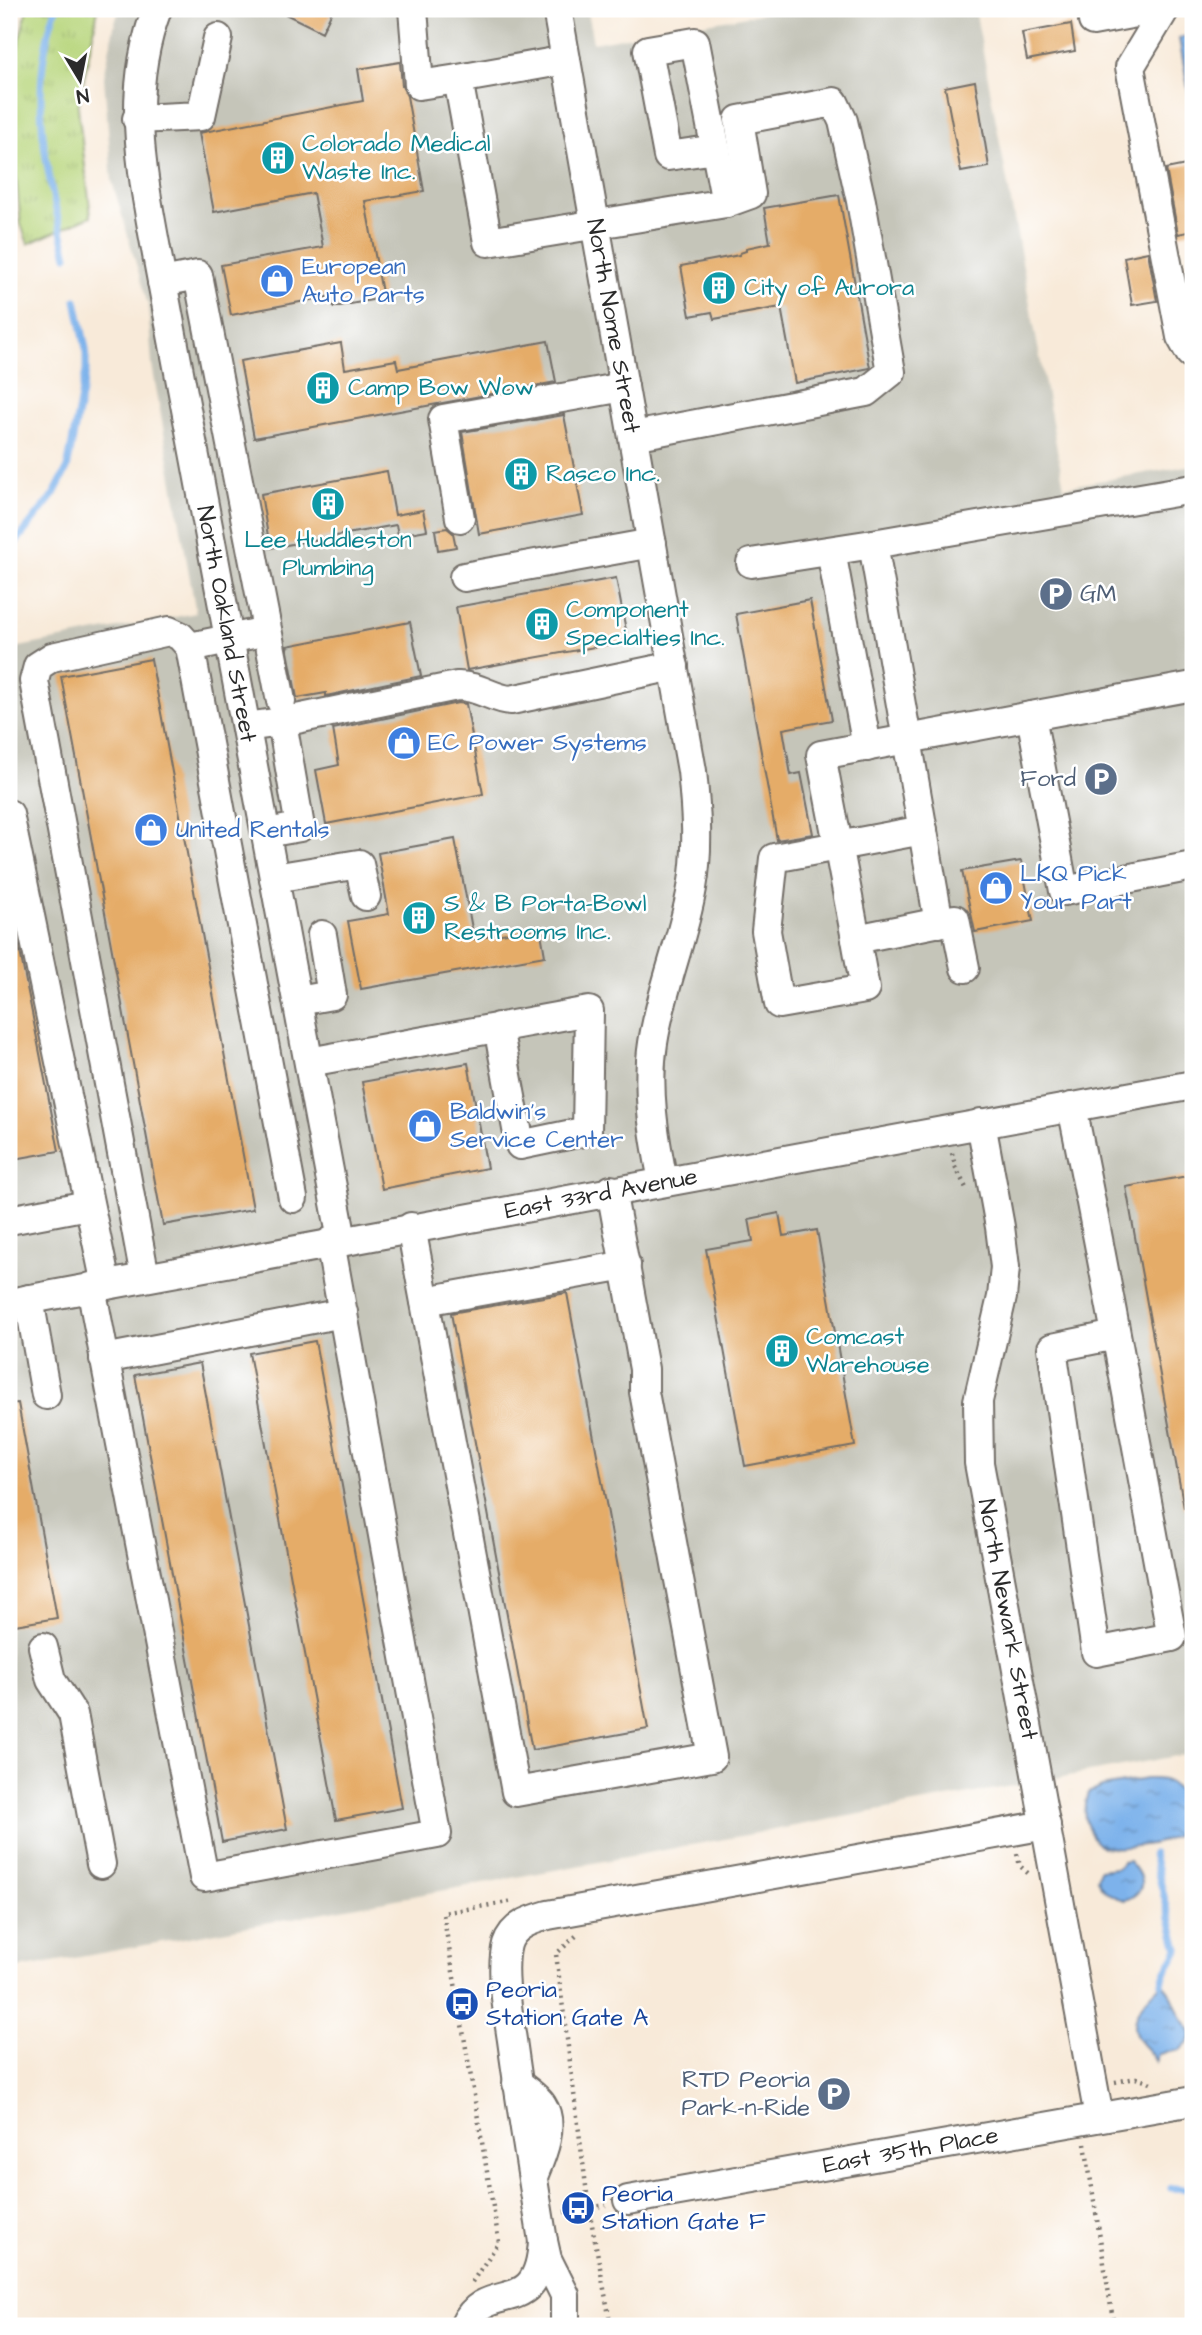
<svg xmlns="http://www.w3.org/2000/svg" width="1202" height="2335" font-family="'Architects Daughter',sans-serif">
	<defs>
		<pattern id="grass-tufts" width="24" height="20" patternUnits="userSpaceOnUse" patternTransform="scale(1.75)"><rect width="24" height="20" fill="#b8d67d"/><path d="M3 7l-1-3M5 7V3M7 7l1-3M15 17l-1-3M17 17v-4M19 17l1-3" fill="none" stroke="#9eb86c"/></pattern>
		<pattern id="water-ripples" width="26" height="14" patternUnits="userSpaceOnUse" patternTransform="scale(1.75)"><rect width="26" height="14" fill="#7db2eb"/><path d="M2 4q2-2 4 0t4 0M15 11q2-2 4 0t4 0" fill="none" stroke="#6791bf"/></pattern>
	</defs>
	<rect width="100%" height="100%" fill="#fff"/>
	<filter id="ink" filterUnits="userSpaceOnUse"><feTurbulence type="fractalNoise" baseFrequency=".0143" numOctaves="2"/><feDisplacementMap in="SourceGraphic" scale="14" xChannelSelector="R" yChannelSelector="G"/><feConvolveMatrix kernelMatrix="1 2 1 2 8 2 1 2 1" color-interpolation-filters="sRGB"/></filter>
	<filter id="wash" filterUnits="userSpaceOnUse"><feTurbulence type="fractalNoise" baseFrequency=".00686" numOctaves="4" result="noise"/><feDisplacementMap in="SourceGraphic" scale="28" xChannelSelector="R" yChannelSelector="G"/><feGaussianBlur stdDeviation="1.57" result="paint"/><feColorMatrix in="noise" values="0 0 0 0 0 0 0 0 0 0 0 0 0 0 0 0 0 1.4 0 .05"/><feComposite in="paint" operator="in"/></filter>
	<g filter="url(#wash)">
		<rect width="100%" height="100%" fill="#f8ead9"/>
		<path fill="#c5c5b9" d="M120,9H587L593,43L787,9H975L1064,487L1193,465V1753L9,1970V649L196,613L152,365L148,305L112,181L104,77L115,22Z"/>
		<path fill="url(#grass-tufts)" stroke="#728054" stroke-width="2" d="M27,9H98L78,108L91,216L28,244L21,224L9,108V83Z"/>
		<path fill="url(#water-ripples)" stroke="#546e8b" stroke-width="2" d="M1193,35V115L1179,38Z
			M1146,1779C1154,1779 1161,1778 1168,1782C1184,1790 1199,1818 1182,1832C1167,1845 1121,1849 1102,1847C1086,1833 1080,1813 1088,1793L1102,1787Z
			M1129,1861C1144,1877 1148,1891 1125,1900C1111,1897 1102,1891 1097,1878L1100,1870L1117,1868L1123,1862Z
			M1162,1983C1175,1996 1174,2005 1182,2018C1187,2026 1191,2029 1191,2039L1180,2050L1158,2054L1156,2062C1152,2053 1148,2051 1142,2044C1121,2021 1146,1999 1162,1983Z"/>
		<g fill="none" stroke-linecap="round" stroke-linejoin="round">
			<path stroke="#7db2eb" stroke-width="7" d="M56,9C26,90 47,174 67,256
				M9,356L12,373L9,379
				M9,551L54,494L67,469L86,371V349L76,300
				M1153,1854L1178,1949C1173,1962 1164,1969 1162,1983
				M1171,2188L1193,2189"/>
		</g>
		<g id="blocks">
			<path fill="#e5ac68" d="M275,9H333L322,32Z
				M1071,24L1075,51L1027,60L1022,33Z
				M400,62L402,86L407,96L424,191L365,201L383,298L334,307L332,296L231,315L221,265L323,247L313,193L214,212L199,133L363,101L358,69Z
				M975,81L989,167L961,172L945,87Z
				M1191,164L1193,180V231L1178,234L1166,169Z
				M839,195L870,368L795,383L781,307L714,319L712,312L690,316L681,266L739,255L740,253L746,251V248L770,243L764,208Z
				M1148,252L1157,301L1132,305L1124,257Z
				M548,341L556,382L254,438L240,361L341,343L345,369L396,360L398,369Z
				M564,415L583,515L479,534L462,432Z
				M387,471L395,515L423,510L427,530L398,535L396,525L270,548L261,494Z
				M447,528L453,533L456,547L438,550L435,530Z
				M616,578L628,641L467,670L456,607Z
				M810,600L832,720L783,729L791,775L801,773L813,834L777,840L736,614Z
				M410,622L421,676L326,696V693L297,698L287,646Z
				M151,659L253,1209L163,1225L61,676Z
				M458,703L466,704L483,794L326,824L316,770L339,765L333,729Z
				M455,839L474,939L540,927L545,956L361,989L348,921L389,914L378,853Z
				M1021,861L1033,921L975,932L962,871Z
				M9,931H16L59,1151L9,1160Z
				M468,1063L487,1168L382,1189L362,1082Z
				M1193,1175V1508H1184L1126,1187Z
				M779,1213L783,1236L817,1230L855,1446L745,1466L706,1249L753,1241L749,1219Z
				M567,1293L648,1729L532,1750L451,1313Z
				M315,1341L402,1808L336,1820L249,1353Z
				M200,1363L287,1829L222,1842L135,1375Z
				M18,1403L57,1618L9,1626V1404Z"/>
		</g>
	</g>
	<g filter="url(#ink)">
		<use href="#blocks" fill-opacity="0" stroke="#736e68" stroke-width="2"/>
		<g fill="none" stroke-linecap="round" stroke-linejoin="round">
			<g stroke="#736e68" stroke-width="32">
				<g id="minor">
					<path id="s1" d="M157,9C125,94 142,173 158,260L342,1240"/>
					<path d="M413,9L419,85L458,79"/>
					<path id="s2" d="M557,9L692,771C696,810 699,849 692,888C683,940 661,990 653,1043C646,1088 654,1136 663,1181"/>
					<path d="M1165,9L1130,67L1181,337L1190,353L1193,354"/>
					<path d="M1093,21L1158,9"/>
					<path d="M566,60L458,79L488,242L726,203L695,42L648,50L668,156L716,149"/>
					<path d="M137,119L201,116L218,38"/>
					<path d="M162,282L198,275L281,701"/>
					<path d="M633,436L866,392L891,372L861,201L843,121L834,102L739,120L751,194L726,203"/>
					<path d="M460,518L443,419L624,387"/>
					<path d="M873,544L1193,489"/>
					<path d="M831,551L867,747"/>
					<path d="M751,563L873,544L939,923"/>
					<path d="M464,577L652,543"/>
					<path d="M190,647L293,1198"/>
					<path d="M1031,716L1064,891L1193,866"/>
					<path d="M246,727L282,722L457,686C477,685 493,699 511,700L674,666"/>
					<path d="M9,814L106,1285"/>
					<path d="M923,830L774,858L766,931L779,1004L865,989L856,939L955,919L965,968"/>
					<path d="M266,833L300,827L282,722"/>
					<path d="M274,878L359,864L366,896"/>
					<path d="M856,939L821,755L1193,686"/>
					<path d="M298,1001L332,995L322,935"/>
					<path d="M309,1062L589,1011L587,1131L520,1145L498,1027"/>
					<path d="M1072,1107C1108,1283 1139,1460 1172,1637L1096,1652L1052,1348L1116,1335"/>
					<path id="s3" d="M981,1123L1000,1227L1005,1267L1002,1297L978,1401L979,1463L1099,2117"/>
					<path d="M9,1220L88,1205"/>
					<path d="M411,1227L516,1792L712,1757L644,1392V1369L611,1190"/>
					<path d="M145,1277L34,681L38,666L52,657L169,631L180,636L190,647L267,631"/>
					<path d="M91,1287L204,1877L437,1834L330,1242"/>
					<path d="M29,1299L46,1395"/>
					<path d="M425,1301L626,1265"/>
					<path id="s4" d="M9,1303L1193,1085"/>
					<path d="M104,1359L343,1313"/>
					<path d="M43,1647L51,1680L73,1714L101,1864"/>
					<path d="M517,2083C525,2089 537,2097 542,2105C555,2125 542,2155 534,2174"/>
					<path id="s5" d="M628,2200L1193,2101"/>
					<path d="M464,2326C487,2276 538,2323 543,2241"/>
					<path d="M565,2326V2295L547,2259L543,2241C532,2174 521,2107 512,2040C508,2013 500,1970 507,1944C513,1925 531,1920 548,1915L1046,1825"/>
				</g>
			</g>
			<path stroke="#736e68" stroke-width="4.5" stroke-dasharray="2 5" stroke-linecap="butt" d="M952,1153L955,1166L967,1190
				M1017,1854L1020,1866L1030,1875
				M576,1936L556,1954L589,2209L611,2326
				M1115,2082L1136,2078L1151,2083
				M1085,2144L1114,2326
				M564,2212L606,2205
				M472,2282L499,2242L443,1913L514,1901"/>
			<use href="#minor" stroke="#fff" stroke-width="28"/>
		</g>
	</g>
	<defs>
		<g id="building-disc" transform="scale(1.75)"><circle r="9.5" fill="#0f9aa8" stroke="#fff"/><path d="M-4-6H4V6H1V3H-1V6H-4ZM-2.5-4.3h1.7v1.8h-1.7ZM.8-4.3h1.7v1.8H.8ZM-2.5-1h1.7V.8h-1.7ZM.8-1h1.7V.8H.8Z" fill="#fff"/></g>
		<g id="shop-disc" transform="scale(1.75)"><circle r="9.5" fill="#3f7fe0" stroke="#fff"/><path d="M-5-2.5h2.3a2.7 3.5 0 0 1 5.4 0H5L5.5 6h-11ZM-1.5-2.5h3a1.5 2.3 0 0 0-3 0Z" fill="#fff"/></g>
		<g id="parking-disc" transform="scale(1.75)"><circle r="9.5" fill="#5c6f8a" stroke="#fff"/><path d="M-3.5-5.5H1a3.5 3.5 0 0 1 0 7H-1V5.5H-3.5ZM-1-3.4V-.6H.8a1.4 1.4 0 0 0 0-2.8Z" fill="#fff"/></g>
		<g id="bus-disc" transform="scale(1.75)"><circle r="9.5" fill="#1a4fb4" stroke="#fff"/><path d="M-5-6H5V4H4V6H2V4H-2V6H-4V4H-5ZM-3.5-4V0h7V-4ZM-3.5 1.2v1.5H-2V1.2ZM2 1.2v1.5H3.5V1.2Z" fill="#fff"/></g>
	</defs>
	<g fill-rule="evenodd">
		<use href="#building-disc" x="278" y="158"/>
		<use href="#shop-disc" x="277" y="281"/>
		<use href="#building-disc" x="719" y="288"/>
		<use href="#building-disc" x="323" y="388"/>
		<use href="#building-disc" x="521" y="474"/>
		<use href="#building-disc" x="328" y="504"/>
		<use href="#parking-disc" x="1056" y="594"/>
		<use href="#building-disc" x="542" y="624"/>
		<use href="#shop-disc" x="404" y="743"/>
		<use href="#parking-disc" x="1101" y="779"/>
		<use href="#shop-disc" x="151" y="830"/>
		<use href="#shop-disc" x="996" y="888"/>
		<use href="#building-disc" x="419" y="918"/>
		<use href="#shop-disc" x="425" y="1126"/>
		<use href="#building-disc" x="782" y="1351"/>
		<use href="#bus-disc" x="462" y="2004"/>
		<use href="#parking-disc" x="834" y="2094"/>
		<use href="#bus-disc" x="578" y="2208"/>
	</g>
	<g text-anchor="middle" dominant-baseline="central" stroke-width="5" stroke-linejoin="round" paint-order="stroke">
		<g font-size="24" fill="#0d838f" stroke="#fff" text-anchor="start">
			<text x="302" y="144">Colorado Medical<tspan x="302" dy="28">Waste Inc.</tspan></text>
			<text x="744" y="288">City of Aurora</text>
			<text x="348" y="388">Camp Bow Wow</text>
			<text x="546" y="474">Rasco Inc.</text>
			<text x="328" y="540" text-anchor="middle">Lee Huddleston<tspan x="328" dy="28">Plumbing</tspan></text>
			<text x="566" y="610">Component<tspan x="566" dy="28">Specialties Inc.</tspan></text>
			<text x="444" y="904">S &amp; B Porta-Bowl<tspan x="444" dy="28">Restrooms Inc.</tspan></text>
			<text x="806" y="1337">Comcast<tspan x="806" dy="28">Warehouse</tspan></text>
		</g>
		<g font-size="24" fill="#366cbe" stroke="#fff" text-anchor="start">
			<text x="302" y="267">European<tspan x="302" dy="28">Auto Parts</tspan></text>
			<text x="428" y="743">EC Power Systems</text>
			<text x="176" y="830">United Rentals</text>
			<text x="1020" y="874">LKQ Pick<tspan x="1020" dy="28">Your Part</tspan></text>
			<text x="450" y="1112">Baldwin's<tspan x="450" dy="28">Service Center</tspan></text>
		</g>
		<g font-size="24" fill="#2b2b2b" stroke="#fff">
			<text stroke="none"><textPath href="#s2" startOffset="322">North Nome Street</textPath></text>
			<text stroke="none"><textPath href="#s1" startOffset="625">North Oakland Street</textPath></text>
			<text stroke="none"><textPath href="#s4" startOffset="602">East 33rd Avenue</textPath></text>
			<text stroke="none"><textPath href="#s3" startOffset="504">North Newark Street</textPath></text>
			<text stroke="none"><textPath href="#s5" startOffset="287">East 35th Place</textPath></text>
		</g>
		<g font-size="24" fill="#4e5e75" stroke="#fff" text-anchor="end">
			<text x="1080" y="594" text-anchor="start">GM</text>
			<text x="1076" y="779">Ford</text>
			<text x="810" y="2080">RTD Peoria<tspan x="810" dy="28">Park-n-Ride</tspan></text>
		</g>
		<g font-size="24" fill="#164399" stroke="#fff" text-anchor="start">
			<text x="486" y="1990">Peoria<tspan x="486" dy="28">Station Gate A</tspan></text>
			<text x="602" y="2194">Peoria<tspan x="602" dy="28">Station Gate F</tspan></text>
		</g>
	</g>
	<rect width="1202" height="2335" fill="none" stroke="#fff" stroke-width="35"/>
	<g transform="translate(80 80) rotate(170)" stroke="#ffffff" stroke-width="5" paint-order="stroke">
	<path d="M0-5L12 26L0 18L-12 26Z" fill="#2b2b2b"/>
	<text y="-10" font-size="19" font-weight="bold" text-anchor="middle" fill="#2b2b2b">N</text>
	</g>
</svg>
